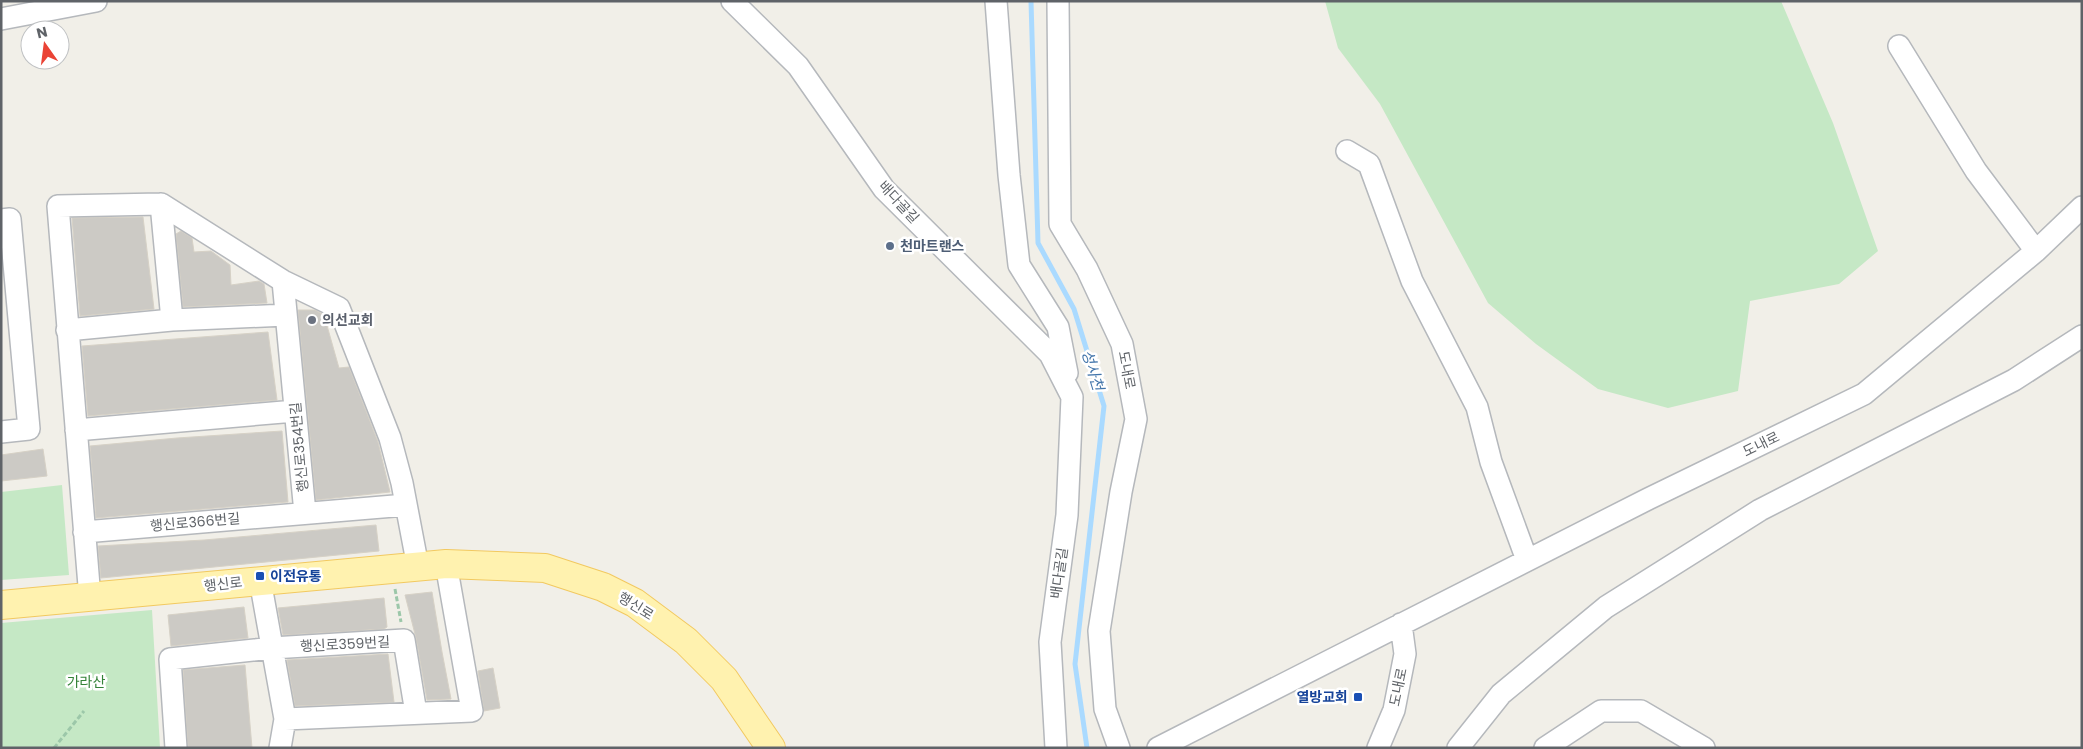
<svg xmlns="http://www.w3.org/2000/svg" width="2083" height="749" font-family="Poppins,'Noto Sans KR',sans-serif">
	<rect width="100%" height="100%" fill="#f1efe8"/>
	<path fill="#c5e8c5" d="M1325,1H1781L1833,123L1878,251L1839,284L1750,301L1738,391L1668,408L1598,389L1536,344L1488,303L1380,104L1338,48Z
		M62,485L69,575L1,580V492Z
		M152,610L160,748H1V623Z"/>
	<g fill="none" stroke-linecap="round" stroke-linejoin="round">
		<path stroke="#aadaff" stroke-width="5" d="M1031,1L1038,243L1074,309L1104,406L1075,664L1087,748"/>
	</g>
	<path fill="#cccac5" stroke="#d6d1c6" d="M143,217L154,309L80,316L72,218Z
		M181,231L192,238L194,252L211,251L230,265L231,285L259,281L264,284L267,303L183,307L176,234Z
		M298,310H315L324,315L339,368L349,367L378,442L390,492L316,500Z
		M268,332L277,400L88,416L82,346Z
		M282,431L288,502L96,518L90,446L177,438Z
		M43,449L47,476L1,481V455Z
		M376,525L379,551L101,578L98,546L204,540Z
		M432,592L442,652L451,699L427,700L416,638L405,595Z
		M384,598L387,627L384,629L283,635L278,608Z
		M244,607L248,638L171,646L168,615Z
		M388,654L394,702L295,706L287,660Z
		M245,665L252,748H188L183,670Z
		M493,668L500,708L484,711L478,671Z"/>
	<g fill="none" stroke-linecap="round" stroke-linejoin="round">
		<g stroke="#b5b8bc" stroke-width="24">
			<path id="minor" d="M732,1L798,66L884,189L1050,354L1072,397L1067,515L1050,642L1056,748
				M996,1L1009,175L1019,265L1058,327L1067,373
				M1058,1L1060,224L1087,269L1122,344L1136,419L1121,492L1099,631L1105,709L1119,748
				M1,19L96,1
				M1899,46L1976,171L2036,251
				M1347,151L1369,164L1412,281L1477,407L1491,462L1527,560
				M161,204L172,320
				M1,220L10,219L29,429L1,432
				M283,281L305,513
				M67,330L172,320L286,315
				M76,430L295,411
				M84,532L406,505
				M260,580L285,719L280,748
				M90,598L58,206L161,204L283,281L339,308L390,438L402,483L418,567
				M285,719L472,711L446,564
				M176,748L170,659L272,648L404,640L416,713
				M1158,748L1648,499L1864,394L2036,251L2082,207
				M1378,748L1394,710L1405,654L1401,624
				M1458,748L1501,694L1606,607L1760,510L2014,380L2082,336
				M1545,748L1601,711H1641L1704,748"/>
		</g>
		<g stroke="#f2c960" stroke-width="30">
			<path id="major" d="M1,605L446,564L545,568L603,587L635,603L686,641L724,679L771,748"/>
		</g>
		<path stroke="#9cc7a9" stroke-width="3" stroke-dasharray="5 2.5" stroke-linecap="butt" d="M395,589L401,622
			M54,748L84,711"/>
		<use href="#minor" stroke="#fff" stroke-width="21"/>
		<use href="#major" stroke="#fff2af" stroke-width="28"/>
	</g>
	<circle fill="#5c6f8a" stroke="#fff" stroke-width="2" cx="890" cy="246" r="5"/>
	<circle fill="#6b7280" stroke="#fff" stroke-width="2" cx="312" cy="320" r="5"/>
	<g fill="#1a4fb4" stroke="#fff" stroke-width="2">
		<rect x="255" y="571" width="10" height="10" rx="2.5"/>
		<rect x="1353" y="692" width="10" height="10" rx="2.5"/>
	</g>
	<g text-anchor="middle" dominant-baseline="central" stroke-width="5" stroke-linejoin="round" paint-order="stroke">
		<g font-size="14" fill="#5f6368" stroke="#fff">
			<text transform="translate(899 202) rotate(47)">배다골길</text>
			<text transform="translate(1127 370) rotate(79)">도내로</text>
			<text transform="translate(1761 444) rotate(-26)">도내로</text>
			<text transform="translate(299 447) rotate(-95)">행신로354번길</text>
			<text transform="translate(195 522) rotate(-5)">행신로366번길</text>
			<text transform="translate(1059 573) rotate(-82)">배다골길</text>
			<text transform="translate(223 584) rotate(-7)">행신로</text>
			<text transform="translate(636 606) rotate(32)">행신로</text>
			<text transform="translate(345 644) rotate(-3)">행신로359번길</text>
			<text transform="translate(1398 687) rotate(-78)">도내로</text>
		</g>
		<g font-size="14" font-weight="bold" fill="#4e5e75" stroke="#fff" text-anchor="start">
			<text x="900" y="246">천마트랜스</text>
		</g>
		<g font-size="14" font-weight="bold" fill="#5b616d" stroke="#fff" text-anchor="start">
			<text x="322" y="320">의선교회</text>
		</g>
		<g font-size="14" font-weight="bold" fill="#164399" stroke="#fff" text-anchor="start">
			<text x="270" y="576">이전유통</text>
			<text x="1348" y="697" text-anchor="end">열방교회</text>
		</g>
		<g font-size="14" fill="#348238" stroke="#fff">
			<text x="86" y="682">가라산</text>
		</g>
		<g font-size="15" font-style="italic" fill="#4174aa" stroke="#fff">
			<text transform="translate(1093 370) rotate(73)">성사천</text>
		</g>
	</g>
	<rect width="2083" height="749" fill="none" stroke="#5f6368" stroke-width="5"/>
	<g transform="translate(45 45) rotate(346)"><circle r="24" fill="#ffffff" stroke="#bfc1c3"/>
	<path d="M0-4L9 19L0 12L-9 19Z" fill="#ea4335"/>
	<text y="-8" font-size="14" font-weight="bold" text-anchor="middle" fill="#5f6368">N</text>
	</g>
</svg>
